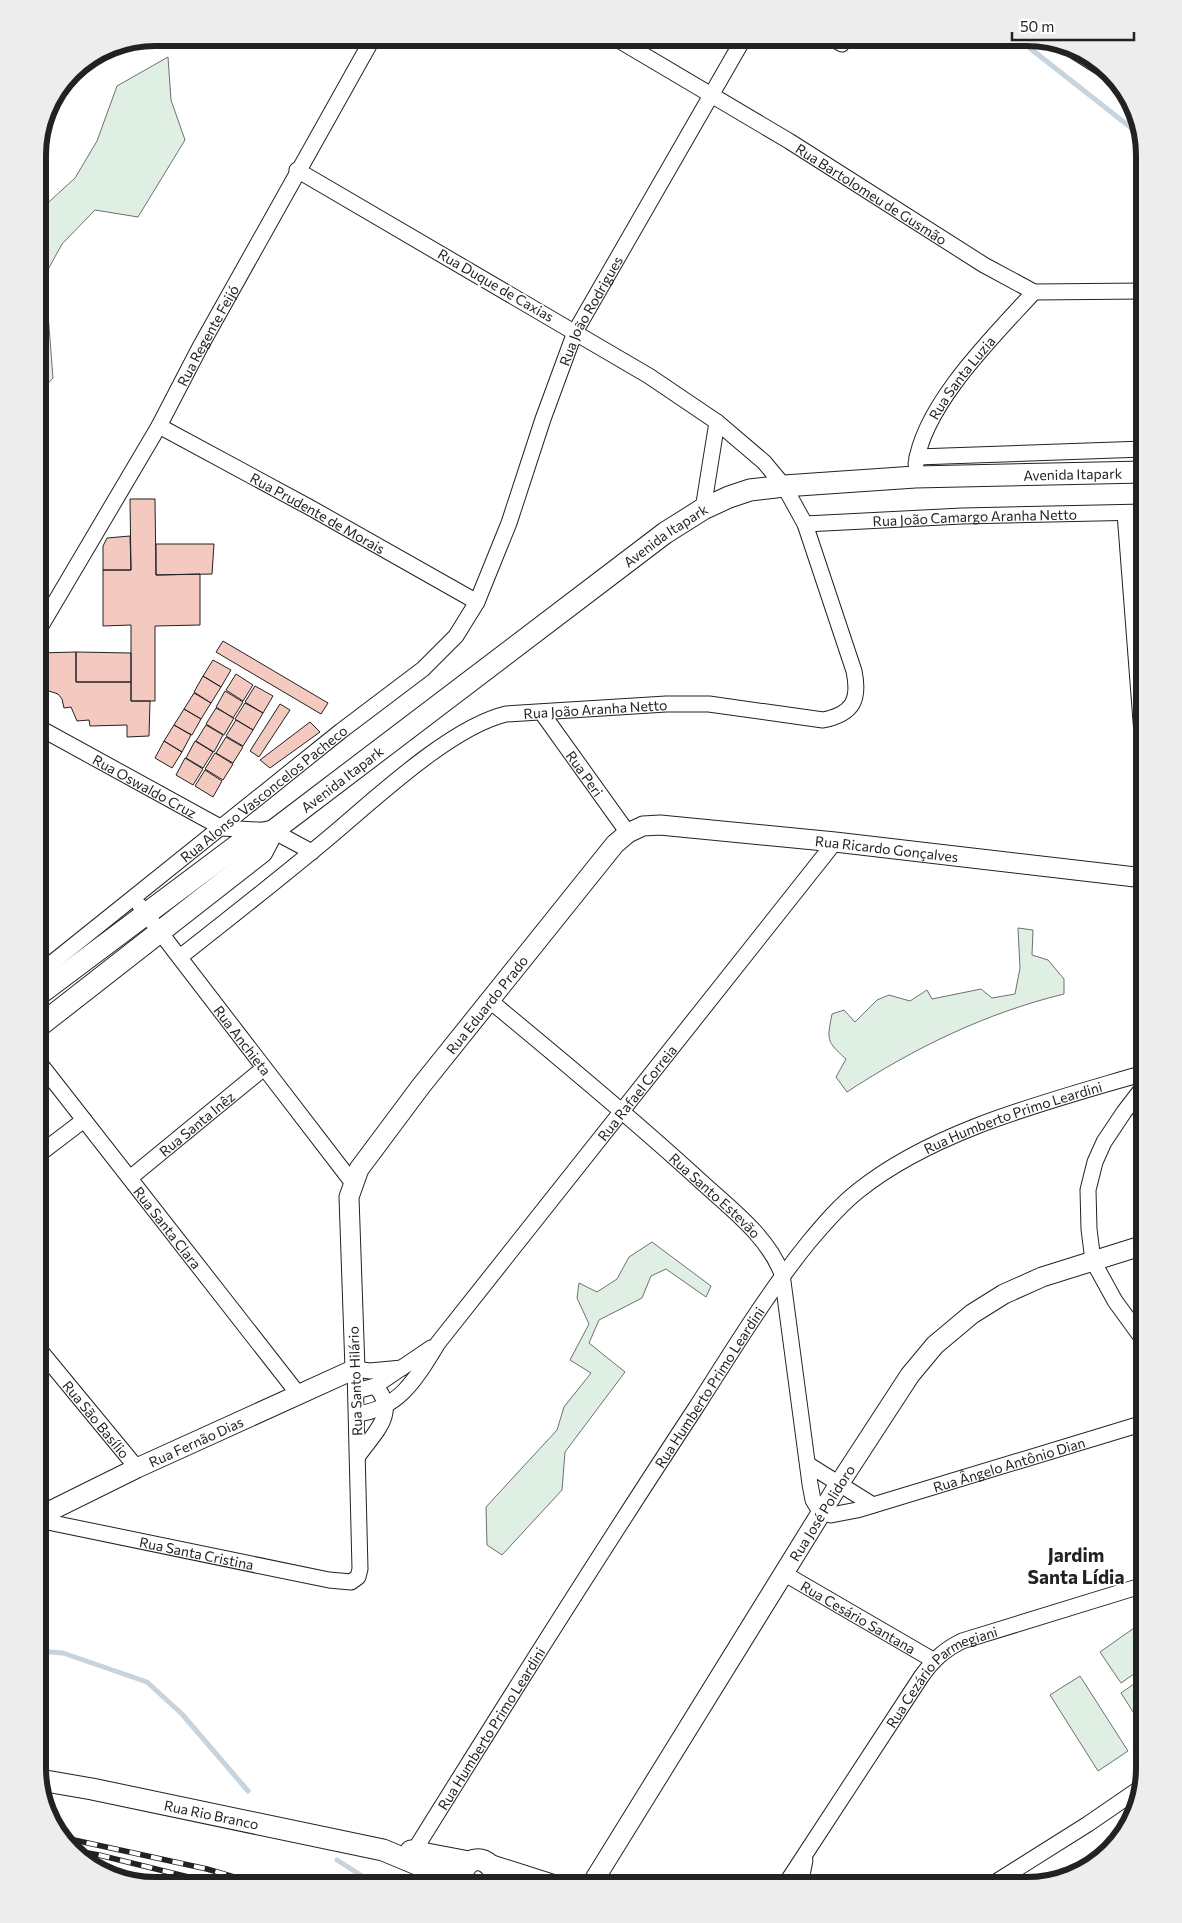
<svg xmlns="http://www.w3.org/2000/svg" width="1182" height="1923" font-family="Commissioner,sans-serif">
	<rect width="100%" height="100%" fill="#fff"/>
	<path fill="#e0efe3" stroke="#6f6f6f" d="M168,57L171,100L185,140L138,217L95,210L62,244L45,275L53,378L38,394V212L75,178L97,141L117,86Z
		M1018,928L1033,930L1032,955L1048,960L1064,979V994C986,1013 914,1048 847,1092L836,1077L846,1059C826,1041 827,1040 832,1014L844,1010L855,1022L877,1000L889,995L910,1001L927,990L932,999L981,989L992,998L1015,994L1020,968Z
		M652,1242L711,1286L706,1297L666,1269L651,1276L642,1298L599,1320L589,1343L625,1372L565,1452L562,1490L502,1555L487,1545L486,1507L557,1430L564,1407L591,1373L570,1360L589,1324L577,1298L579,1283L597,1292L617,1279L629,1257Z
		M1144,1621V1667L1121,1683L1100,1652Z
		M1080,1676L1128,1751L1098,1771L1050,1695Z
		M1144,1677V1729L1121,1693Z"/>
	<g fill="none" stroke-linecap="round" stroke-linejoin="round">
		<path stroke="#c7d3dd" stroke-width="5" d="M1017,38L1139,134
			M38,1651L63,1653L147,1682L182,1714L248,1791
			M337,1860L370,1881L387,1885"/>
	</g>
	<path fill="#f3c9c0" stroke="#222" d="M130,499H155L156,575L200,574V625L155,626V701H131V625L103,626V570H131Z
		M130,536L131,570H103V546L107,538Z
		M156,544H214L212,574L156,575Z
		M223,641L328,703L321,714L216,652Z
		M76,652L131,653V682H76Z
		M76,652V682H131V701H150L149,736L127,737V725L90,726L89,720L77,721L71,707L64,708L62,699L58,694L49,691L43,693L38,689L39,653Z
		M213,660L231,670L221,687L203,676Z
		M236,674L253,685L243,701L226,690Z
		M203,676L221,687L211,703L194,692Z
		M255,686L273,696L263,713L245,702Z
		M225,691L243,702L233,718L216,707Z
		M194,693L211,703L201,719L184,709Z
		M245,703L263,713L253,730L235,719Z
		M280,704L290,710L259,757L250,751Z
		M216,708L234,718L224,735L206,724Z
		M184,709L201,719L192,735L174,725Z
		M236,720L253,730L243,746L226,736Z
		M310,722L320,732L270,768L260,760Z
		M174,725L191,735L182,752L164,741Z
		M206,725L223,735L214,752L196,741Z
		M226,737L243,747L233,763L216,753Z
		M164,741L182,752L172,768L155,758Z
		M195,741L213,752L203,768L186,758Z
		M215,753L233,764L223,780L205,769Z
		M185,758L203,769L193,785L176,775Z
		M205,770L222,781L213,797L195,786Z"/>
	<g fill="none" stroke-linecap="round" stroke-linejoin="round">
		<g stroke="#222" stroke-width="17">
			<g id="minor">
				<path id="s1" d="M615,38L789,141L984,265L1034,292L1144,291"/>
				<path d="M831,38L842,44"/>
				<path d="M1076,52L1103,69"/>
				<path id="s2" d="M159,426L309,507L477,602"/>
				<path d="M917,457L1144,449"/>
				<path id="s3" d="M916,464C924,404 994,336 1034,292"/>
				<path d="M703,509L717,422"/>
				<path d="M1125,513L1144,760"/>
				<path id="s4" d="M805,524L962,516L1144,512"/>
				<path id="s5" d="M38,631L159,426L200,347L373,38"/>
				<path id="s6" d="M542,713L628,833"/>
				<path id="s7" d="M38,727L222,828L273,831L312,852"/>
				<path id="s8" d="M140,906L352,1182"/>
				<path id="s9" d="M180,957C231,917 282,877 332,835C376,798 451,727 506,714L666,704H709L823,720C853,714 860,700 854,671L805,524L784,486L764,462L717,422L649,376L297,170"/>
				<path id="s10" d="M38,974L341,731L423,669L456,636L477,602L509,523L543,419L575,332L744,38"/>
				<path id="s11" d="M489,1000C559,1058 628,1115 695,1176C726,1205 767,1234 782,1274L810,1484L813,1500L821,1513L831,1515L857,1510L1144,1423"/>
				<path id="s12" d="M38,1061L299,1395"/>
				<path d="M38,1155L84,1120"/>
				<path id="s13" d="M130,1178L264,1068"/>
				<path d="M1144,1338L1139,1334L1115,1301L1093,1261L1089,1229L1088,1190L1095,1162L1104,1142L1124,1112L1144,1086"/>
				<path id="s14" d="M38,1348L137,1468"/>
				<path d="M356,1391L375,1386L431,1348"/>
				<path id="s15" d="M357,1414C400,1409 417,1377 438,1343L835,842"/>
				<path d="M358,1456C374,1433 400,1412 375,1386"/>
				<path d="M809,1465L873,1505"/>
				<path id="s16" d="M38,1520L329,1580L351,1582L358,1577L360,1569L355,1369L370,1371L402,1368"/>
				<path id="s17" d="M785,1574L933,1660"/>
				<path id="s18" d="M412,1860L414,1851C506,1703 599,1555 695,1409C731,1353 766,1295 808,1243C823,1225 839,1206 858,1191C935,1129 1050,1101 1144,1073"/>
				<path id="s19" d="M785,1885L921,1677C933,1660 944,1650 962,1641L1144,1585"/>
				<path d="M800,1885L805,1860"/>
				<path d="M991,1885L1088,1824L1139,1789"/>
			</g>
		</g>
		<g stroke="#222" stroke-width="21">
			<g id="tertiary">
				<path id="s20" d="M38,1517L137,1468L355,1369L349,1197L359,1169L421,1086L615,844L628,833L643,826L660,825L835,842L1144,878"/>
				<path d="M489,1864L555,1885"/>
				<path d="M494,1882L519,1885"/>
				<path id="s21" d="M591,1885L839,1484L910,1375L935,1345L972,1314L1004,1294L1042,1277L1144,1245"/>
			</g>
		</g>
		<g stroke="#222" stroke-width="23">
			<g id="secondary">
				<path id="s22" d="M38,995L250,836L273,831L665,533L703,509L729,497L750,490L784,486L915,477L1144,472"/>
				<path d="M38,1027L262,852L273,831"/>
				<path id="s23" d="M40,1780L92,1789L383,1850L460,1882"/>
				<path d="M411,1851L469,1862"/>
				<path d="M461,1873L469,1862C480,1857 489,1861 494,1872L493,1885"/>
			</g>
		</g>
		<use href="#minor" stroke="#fff" stroke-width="15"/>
		<use href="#tertiary" stroke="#fff" stroke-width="19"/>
		<use href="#secondary" stroke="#fff" stroke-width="21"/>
		<g stroke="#222" stroke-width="5.5">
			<path id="rail" d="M65,1838L207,1869L262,1885
				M77,1851L99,1855L221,1885"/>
		</g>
		<use href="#rail" stroke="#fff" stroke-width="4" stroke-dasharray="11" stroke-linecap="butt"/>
	</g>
	<g text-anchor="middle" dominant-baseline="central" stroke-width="4" stroke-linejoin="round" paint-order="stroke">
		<g font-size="14" fill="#222" stroke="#fff">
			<text stroke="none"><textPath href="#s1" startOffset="300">Rua Bartolomeu de Gusmão</textPath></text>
			<text transform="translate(496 285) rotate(30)">Rua Duque de Caxias</text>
			<text stroke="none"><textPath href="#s10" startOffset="891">Rua João Rodrigues</textPath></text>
			<text stroke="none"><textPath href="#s5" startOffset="341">Rua Regente Feijó</textPath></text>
			<text stroke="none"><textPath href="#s3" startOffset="99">Rua Santa Luzia</textPath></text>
			<text stroke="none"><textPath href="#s22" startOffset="1200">Avenida Itapark</textPath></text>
			<text stroke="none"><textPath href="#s2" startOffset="181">Rua Prudente de Morais</textPath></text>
			<text stroke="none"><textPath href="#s4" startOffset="170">Rua João Camargo Aranha Netto</textPath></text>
			<text stroke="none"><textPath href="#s22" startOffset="780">Avenida Itapark</textPath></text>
			<text stroke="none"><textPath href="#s9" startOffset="498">Rua João Aranha Netto</textPath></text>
			<text stroke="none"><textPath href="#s6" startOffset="74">Rua Peri</textPath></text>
			<text stroke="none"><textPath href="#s22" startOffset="375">Avenida Itapark</textPath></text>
			<text stroke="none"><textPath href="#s7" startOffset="122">Rua Oswaldo Cruz</textPath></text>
			<text stroke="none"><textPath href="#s10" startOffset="289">Rua Alonso Vasconcelos Pacheco</textPath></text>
			<text stroke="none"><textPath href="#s20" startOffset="1244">Rua Ricardo Gonçalves</textPath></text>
			<text stroke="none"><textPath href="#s20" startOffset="760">Rua Eduardo Prado</textPath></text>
			<text stroke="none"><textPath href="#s8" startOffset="169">Rua Anchieta</textPath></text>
			<text stroke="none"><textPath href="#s15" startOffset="432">Rua Rafael Correia</textPath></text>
			<text stroke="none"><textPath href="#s18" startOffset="979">Rua Humberto Primo Leardini</textPath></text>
			<text stroke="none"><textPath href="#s13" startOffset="86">Rua Santa Inêz</textPath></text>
			<text stroke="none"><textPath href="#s11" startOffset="299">Rua Santo Estevão</textPath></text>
			<text stroke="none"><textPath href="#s12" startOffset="211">Rua Santa Clara</textPath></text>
			<text transform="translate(355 1381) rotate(-92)">Rua Santo Hilário</text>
			<text stroke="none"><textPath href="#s18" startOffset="559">Rua Humberto Primo Leardini</textPath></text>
			<text stroke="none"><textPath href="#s14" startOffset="92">Rua São Basílio</textPath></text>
			<text stroke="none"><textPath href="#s20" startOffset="175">Rua Fernão Dias</textPath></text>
			<text stroke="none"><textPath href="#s11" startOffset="842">Rua Ângelo Antônio Dian</textPath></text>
			<text stroke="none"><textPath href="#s21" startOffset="438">Rua José Polidoro</textPath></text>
			<text stroke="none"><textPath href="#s16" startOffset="162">Rua Santa Cristina</textPath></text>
			<text stroke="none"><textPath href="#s17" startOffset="85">Rua Cesário Santana</textPath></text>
			<text stroke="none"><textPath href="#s19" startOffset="265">Rua Cezário Parmegiani</textPath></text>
			<text stroke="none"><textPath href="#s18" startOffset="154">Rua Humberto Primo Leardini</textPath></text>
			<text stroke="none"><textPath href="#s23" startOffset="175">Rua Rio Branco</textPath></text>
		</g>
		<g font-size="19" font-weight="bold" fill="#222" stroke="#fff">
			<text x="1076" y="1554">Jardim<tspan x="1076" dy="22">Santa Lídia</tspan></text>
		</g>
	</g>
	<path d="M0 0H1182V1923H0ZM155 46H1027A109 109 0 0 1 1136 155V1768A109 109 0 0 1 1027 1877H155A109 109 0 0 1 46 1768V155A109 109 0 0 1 155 46Z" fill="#ededed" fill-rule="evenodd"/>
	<path fill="none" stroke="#222" stroke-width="6" d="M155 46H1027A109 109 0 0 1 1136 155V1768A109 109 0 0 1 1027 1877H155A109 109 0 0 1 46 1768V155A109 109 0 0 1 155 46Z"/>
	<path d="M1012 32v8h122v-8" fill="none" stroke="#222222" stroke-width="2.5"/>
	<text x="1020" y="32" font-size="15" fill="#222222" stroke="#ffffff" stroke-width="4" paint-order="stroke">50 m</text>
</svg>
